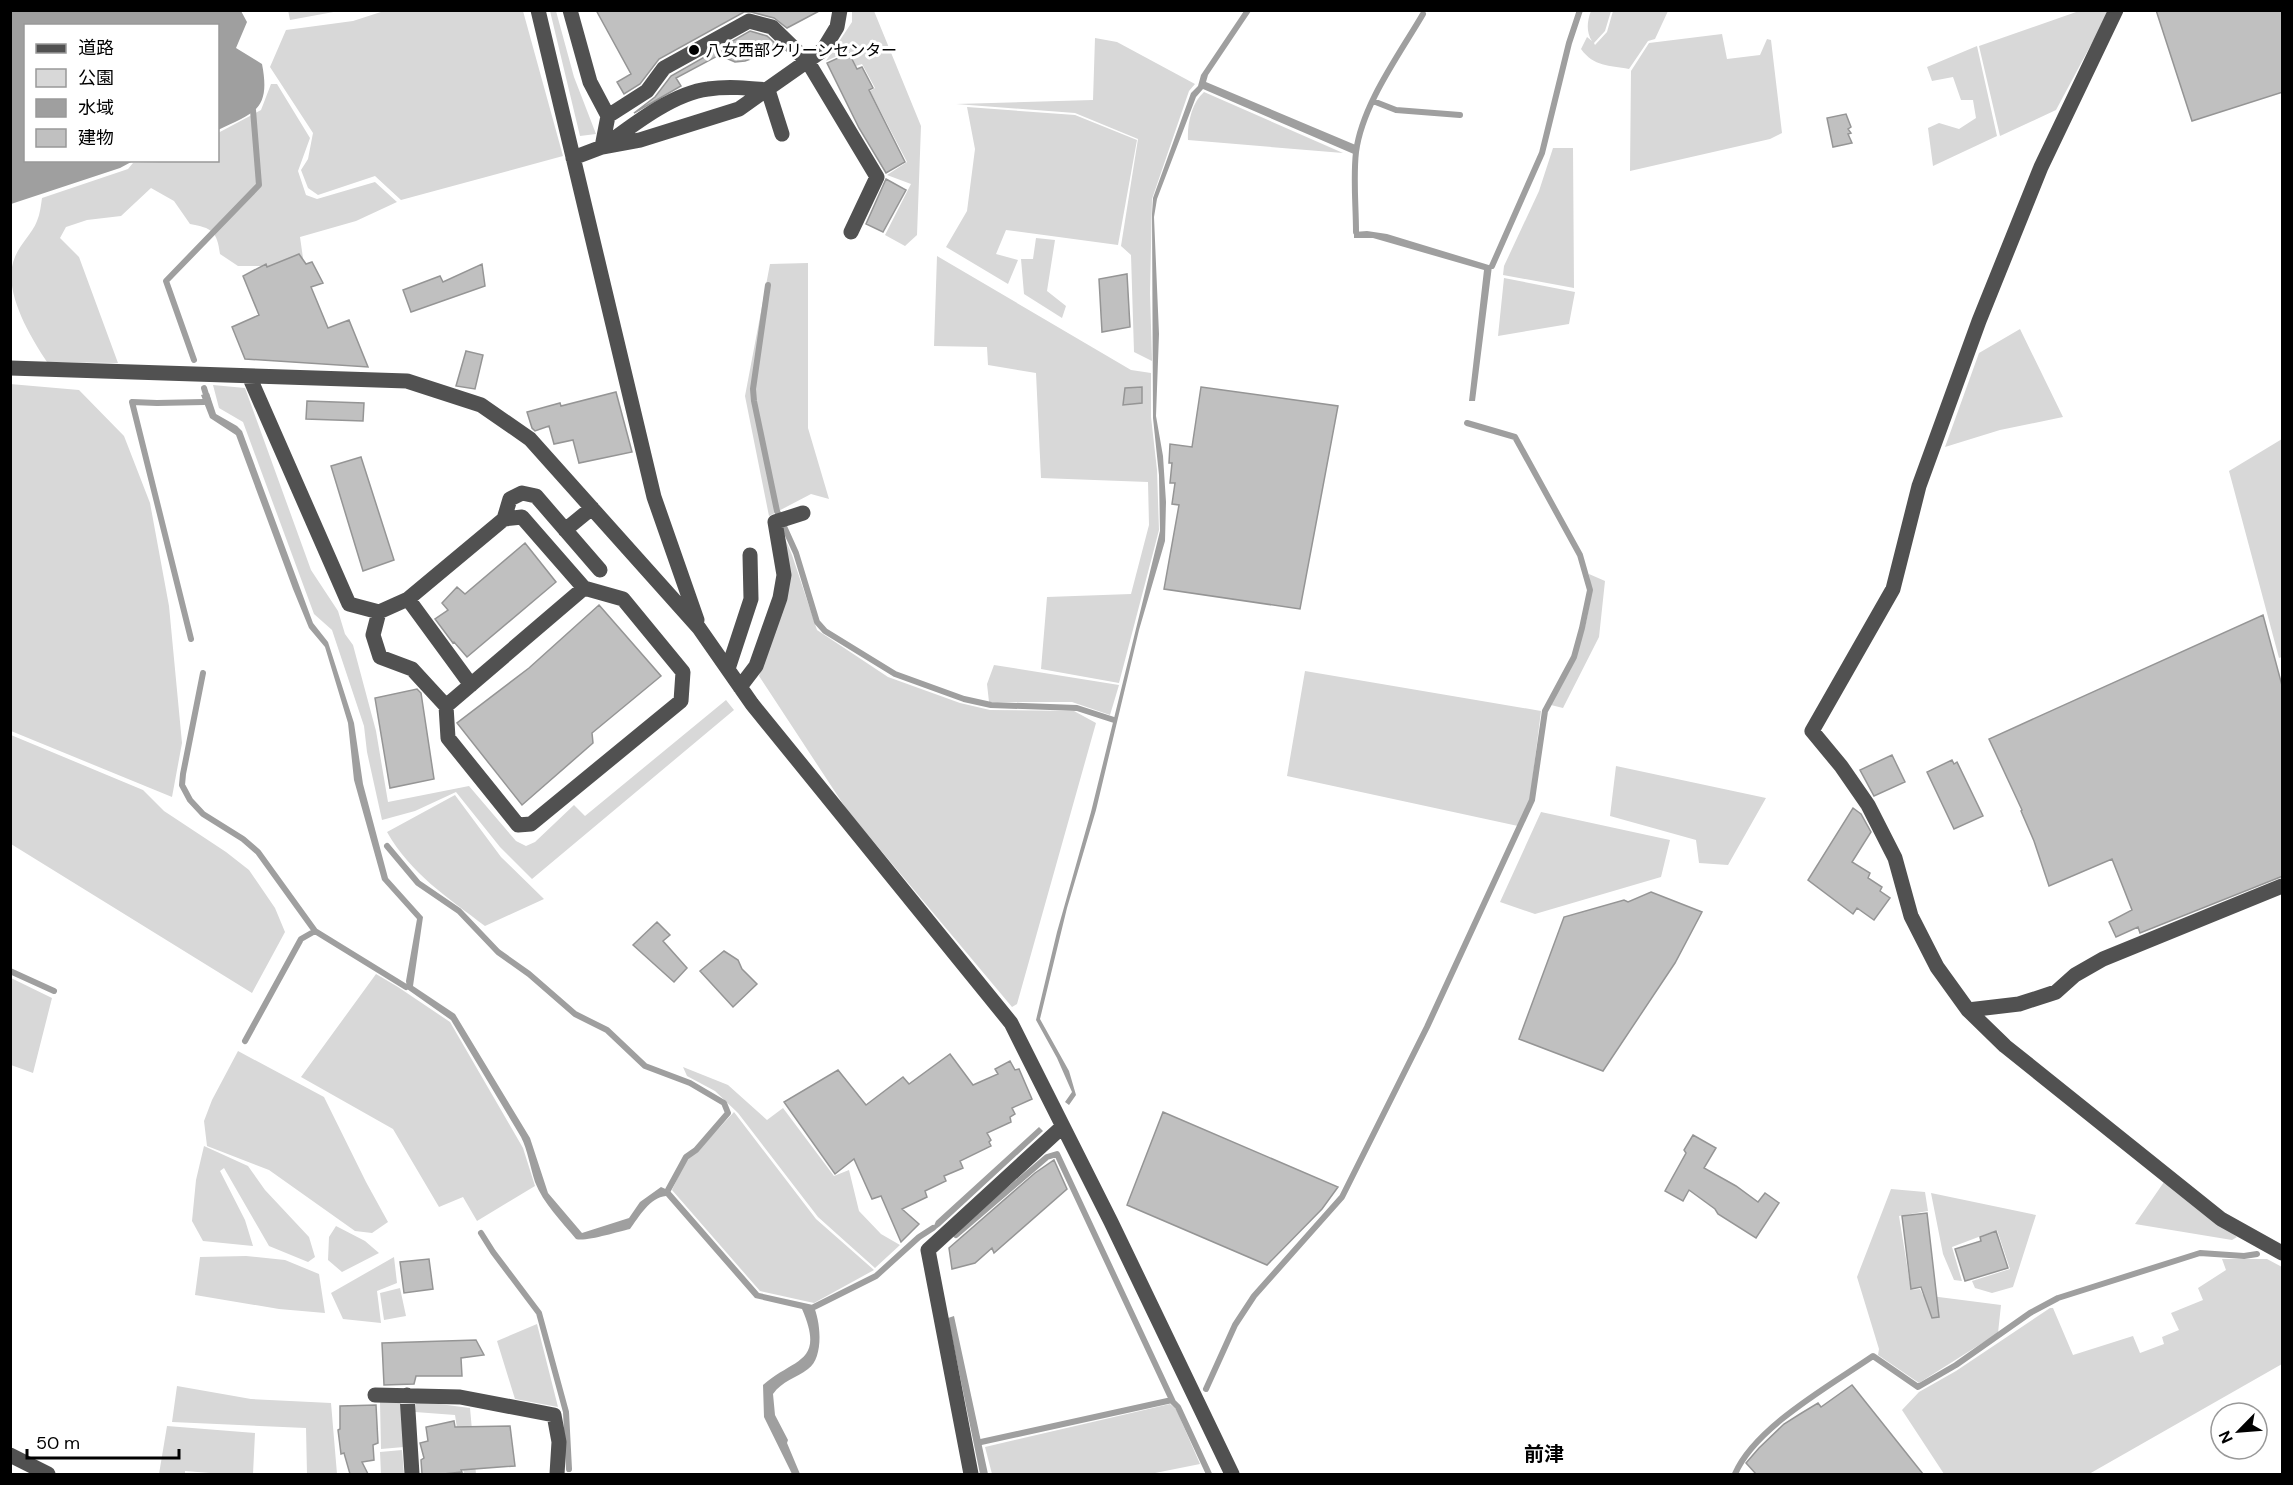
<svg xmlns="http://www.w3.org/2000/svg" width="2293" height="1485" font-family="'DM Sans','Noto Sans JP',sans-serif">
	<rect width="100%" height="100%" fill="#fff"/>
	<path fill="#d8d8d8" d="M288,10H339V11L290,20Z
		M384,11H523L563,156L401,200L375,176L318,195L308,188L301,170L308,159L313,133L270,67L286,30L353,21Z
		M550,11H556L574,77L596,134L580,136Z
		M852,11H874L921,126L917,235L905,246L885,235L911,184L887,175L907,162L870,91L875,88L862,64L856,66L849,51L826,61L852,22Z
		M1591,11H1611L1605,31L1594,43L1595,45L1607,32L1613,11H1668L1655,39L1648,41L1629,69C1609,65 1594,67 1581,49L1587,37L1592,41C1586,32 1587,21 1591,11Z
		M2079,11H2109L2056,110L2000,136L1979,46Z
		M1722,34L1727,59L1760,55L1767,39L1771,40L1782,133L1770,139L1630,171L1631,71L1649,43Z
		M1095,38L1117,42L1195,84L1189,91L1152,199L1150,293L1152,361L1134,352L1131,255L1121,246L1138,139L1075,113L956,104L1093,100Z
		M1977,46L1997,136L1933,166L1928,128L1939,123L1959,129L1976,118L1973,100H1961L1953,77L1932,81L1927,67Z
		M271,84H277L310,138L298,171L306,195L317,199L375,182L397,202L356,221L300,237L304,265L271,272L262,266H238L220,254C217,231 212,228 190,224L174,201L151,188L121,216L87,220L66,227L60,238L79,257L118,363L47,362C30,336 1,289 15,257C20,244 32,234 37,221C40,214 41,205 42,198L128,169L133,163L218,160V133L261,110Z
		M1204,92L1343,153L1188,140C1187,124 1192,102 1204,92Z
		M967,107L1075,115L1137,140L1118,245L1006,230L996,254L1018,260L1008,284L946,247L967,211L975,149Z
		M1553,148H1573L1574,288L1503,275L1504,266L1539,191Z
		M1036,238L1055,240L1047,291L1066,306L1062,318L1024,294L1021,259H1033Z
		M937,256L1131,370L1151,373V417L1157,470L1159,530L1119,683L1041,669L1047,597L1131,594L1149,525L1148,482L1041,478L1036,373L988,365L987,347L934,346Z
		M808,263V428L829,499L811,494L769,516L745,396L770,264Z
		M1504,278L1575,292L1569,324L1498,336Z
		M2020,329L2063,417L2000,430L1945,447L1979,353Z
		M10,384L79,390L124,436L150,503L169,606L182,743L172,797L11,731Z
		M213,385L245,388L311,570L338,611L345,634L353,645L376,731L388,802L469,786L516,841L526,846L535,842L574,805L585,816L726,700L734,710L532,879L500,847L456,792L415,811L382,820L367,752L364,726L332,630L314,614L243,422L219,408Z
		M2282,439V657L2279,658L2229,471Z
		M784,536L792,555L817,630L888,677L960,703L990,710L1074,711L1096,723L1017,1004L1012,1007L847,810L759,676L788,582Z
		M1589,574L1605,581L1599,637L1563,708L1551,705C1571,665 1596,620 1589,574Z
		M994,665L1119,685L1110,715L1072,702H989L987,684Z
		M1305,671L1541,711L1530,799L1518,826L1287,776Z
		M11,735L143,790L164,811L226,852L249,870L275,908L285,932L252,993L11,844Z
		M1616,766L1766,798L1728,865L1699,863L1696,840L1610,816Z
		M455,795L501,857L544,899L485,926C447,897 411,874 387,832Z
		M1541,812L1670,840L1661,877L1535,914L1500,902Z
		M376,974L398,987L450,1022L523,1148L535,1186L477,1221L463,1197L439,1207L393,1129L301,1077Z
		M11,978L52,998L33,1073L11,1065Z
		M238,1051L324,1097L366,1182L388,1222L372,1233L355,1231L269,1170L207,1146L204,1121L212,1100Z
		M683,1067L728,1085L767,1120L783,1108L834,1176L849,1170L859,1211L881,1234L900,1245L875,1268L818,1217L738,1113L715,1091L687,1076Z
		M734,1112L816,1219L874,1270L814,1303L760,1291L672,1190L687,1158L697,1152Z
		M204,1146L248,1166L265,1190L309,1237L315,1257L308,1262L269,1246L224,1168L220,1171L245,1220L253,1246L203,1241L192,1221L196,1180Z
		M2164,1182L2237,1237L2232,1240L2135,1224Z
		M1891,1189L1925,1192L1928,1211L1899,1216L1911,1290L1920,1289L1923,1295L2001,1305L1998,1333L1919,1383L1878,1355L1879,1349L1857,1277Z
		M1931,1193L2036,1215L2013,1287L1992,1293L1975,1288L1972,1281L2010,1269L1997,1230L1952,1247L1962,1281L1954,1280L1943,1254Z
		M336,1226L365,1241L379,1253L342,1272L328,1260L329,1237Z
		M246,1256L285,1260L319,1274L325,1313L279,1309L195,1295L200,1257Z
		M394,1257L397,1283L377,1291L381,1323L343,1319L331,1293Z
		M2222,1259H2267L2282,1267V1364L2089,1474H1944L1902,1410L1919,1392L1956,1371L2050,1308H2053L2073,1355L2133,1336L2140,1353L2164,1344L2162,1337L2179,1330L2171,1313L2203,1300L2198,1288L2226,1270Z
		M400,1288L406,1316L384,1320L380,1293Z
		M537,1324L558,1407L515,1399L497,1341Z
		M177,1386L251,1399L331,1403L337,1474H307L306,1428L172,1422Z
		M401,1401L404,1447L381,1449L380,1402Z
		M416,1401L470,1408L476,1474H464L455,1415L415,1412Z
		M1170,1404L1176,1409L1200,1464L1150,1474H992L985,1447Z
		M167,1426L255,1433L253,1474H223L185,1471V1474H159Z
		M402,1450L404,1474H381L380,1452Z"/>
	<path fill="#9f9f9f" d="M10,11H241L247,22L236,48L262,64C271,110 254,113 218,130V26H26V160L133,161L120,168L11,204Z
		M1244,11H1251L1208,75L1206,82L1358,146L1356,155L1203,89L1196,97L1157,199L1154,217L1159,334L1156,416L1163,456L1166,502L1165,541L1139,630L1096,810L1067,908L1040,1019L1069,1071L1076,1095L1069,1105L1065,1102L1072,1092L1057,1058L1036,1020L1057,932L1091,812L1160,531L1159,475L1153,418L1152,214L1153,198L1191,93L1198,86L1201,75Z
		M1367,231L1387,234L1492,266L1475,401H1469L1484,270L1373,238H1354V232Z
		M209,393L216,414L237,426L242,431L313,623L328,642L354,723L363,784L388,878L423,917L413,986L455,1014L530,1138L548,1193L582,1233L629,1218L640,1202L661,1187L670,1191L759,1293L813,1305C821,1321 824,1358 808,1369C796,1378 782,1381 773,1394L775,1415L788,1440L787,1443L800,1474H792L764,1417L763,1385C793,1358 826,1364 802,1309L755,1298L666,1196C650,1197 639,1217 630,1229C617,1232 585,1242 576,1239C562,1222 543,1203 535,1182C530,1167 528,1151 521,1137L451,1020L407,989L406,981L417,919L382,880L354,780L348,723L325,647L309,628L293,589L236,435L210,418L201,395Z
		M1039,1127L1043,1131L940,1226L936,1229L933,1228L936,1221Z
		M954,1316L988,1474H980L948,1318Z"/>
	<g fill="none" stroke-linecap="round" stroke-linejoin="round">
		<path stroke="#9f9f9f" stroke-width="6" d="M1373,101L1396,110L1460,115
			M1356,232C1356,206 1353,178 1356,152C1362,105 1399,55 1423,14
			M1492,266L1542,153L1569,43L1580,10
			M768,285L753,389L754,401L777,511L796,553L817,622L825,631L895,674L964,699L991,705L1077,708L1114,720
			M194,360L166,281L259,185L253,110
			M204,388L208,401
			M191,639L132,402L157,403L204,402
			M203,673L183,774L182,785L190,800L203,814L243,839L258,852L315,931L406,987
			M387,846L418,883L459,911L498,952L529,974L575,1014L607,1030L645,1066L690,1083L724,1103L728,1113L696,1150L686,1157L668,1190
			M10,971L54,991
			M245,1041L301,939L315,931
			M481,1233L493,1252L539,1313L566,1412L569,1469
			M956,1235L1047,1157L1057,1154L1173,1402L1178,1407L1209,1474
			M814,1307L876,1276L919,1237L933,1228
			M1206,1389L1235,1325L1254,1296L1342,1197L1427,1027L1532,800L1545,711L1574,657L1582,628L1590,590L1580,555L1515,437L1467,423
			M981,1442L1172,1400
			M1735,1474C1755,1427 1831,1385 1873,1356L1918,1387L1956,1365L2030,1313L2058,1298L2200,1253L2244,1256L2257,1254"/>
	</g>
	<path fill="#c0c0c0" stroke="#959595" stroke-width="1.5" d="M596,10H821L787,28L774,18L751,12H744L659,59L640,84L624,94L617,82L631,74Z
		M2156,10H2283V92L2192,121Z
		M750,31L767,36L776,44L767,53L745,61L735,62L719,55L676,78L681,86L634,113L655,97L671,76Z
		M849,53L857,69L862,67L873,88L869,90L905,162L886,173L859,128L827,63Z
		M1846,114L1851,127L1848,129L1851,133L1848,134L1852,143L1833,147L1827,118Z
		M886,179L906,190L883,232L866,224Z
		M299,254L306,264L312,262L323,283L311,287L328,328L349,320L368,367L245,359L232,327L259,315L243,276L266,264L267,267Z
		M482,264L485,286L411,312L403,290L440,276L443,282Z
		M1127,274L1130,327L1102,332L1099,279Z
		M466,351L483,355L475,389L456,386Z
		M1142,387V403L1123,405L1125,388Z
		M1201,387L1338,406L1300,609L1164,589L1179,505L1172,504L1175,483H1170L1172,463H1169L1170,444L1192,447Z
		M616,392L632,452L579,463L573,440L554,444L549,426L535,431L532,428L527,412L560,403L561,406Z
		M307,401L364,403L363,421L306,419Z
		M361,457L394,560L363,571L331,466Z
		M525,543L556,582L467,657L454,642L453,643L435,619L448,610L442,603L457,587L465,594Z
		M599,605L661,676L592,733L593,743L522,805L457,723L529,668Z
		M2263,615L2283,689V876L2140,933L2138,927L2116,937L2109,922L2132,910L2112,859L2049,886L2034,841L2021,811L2022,810L1989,739Z
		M417,689L421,693L434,779L390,788L375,698Z
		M1892,755L1905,782L1874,796L1860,770Z
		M1952,760L1954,764L1957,762L1983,816L1954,829L1927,772Z
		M1853,808L1861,814L1871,832L1852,862L1870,873L1868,878L1882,887L1880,891L1890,898L1874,920L1857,908L1853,914L1808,880Z
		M1651,892L1702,912L1675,963L1603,1071L1519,1039L1564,917L1624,900L1628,902Z
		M657,922L670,935L663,941L687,968L674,982L633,945Z
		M724,951L738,960L742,969L757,984L733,1007L700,971Z
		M950,1054L973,1085L998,1074L995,1069L1010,1061L1015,1070L1019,1069L1032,1099L1012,1108L1015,1114L1010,1117L1011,1122L987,1133L991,1140L989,1142L991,1146L960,1161L963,1168L944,1176L946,1181L925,1191L927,1197L902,1209L919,1224L901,1242L881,1196L872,1199L854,1159L835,1174L784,1102L838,1070L866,1105L903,1077L909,1084Z
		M1163,1112L1338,1187L1322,1209L1267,1265L1127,1205Z
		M1693,1135L1716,1148L1704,1168L1736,1186L1758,1202L1765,1193L1779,1203L1756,1238L1718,1214L1715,1209L1689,1190L1683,1201L1665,1191L1686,1153L1684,1150Z
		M1054,1160L1067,1189L994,1253L992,1248L975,1263L952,1269L949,1248L1035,1173Z
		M1927,1213L1939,1317L1932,1318L1921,1287L1911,1289L1902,1216Z
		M1996,1231L2008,1268L1965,1281L1955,1249L1981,1241L1980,1237Z
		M429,1259L433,1289L404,1293L400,1262Z
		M476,1340L484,1355L461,1358L462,1376H416L414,1384L384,1385L382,1343Z
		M1852,1385L1923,1474H1756L1746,1463L1759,1448L1784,1424L1800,1414L1818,1403L1821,1407Z
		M376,1405L378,1443L373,1445L374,1460L362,1462L368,1474H350L344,1453L341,1454L338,1430L340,1429V1406Z
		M454,1421L455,1427L510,1426L515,1466L461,1470L462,1472L443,1474H422L421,1460L424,1458L420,1443L428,1441L426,1427Z"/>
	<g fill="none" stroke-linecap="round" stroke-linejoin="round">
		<path stroke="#515151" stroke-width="15" d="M538,10L654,497L697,620
			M570,10L590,82L608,116L602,147L573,158
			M2116,10L2041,167L1979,321L1919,486L1893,589L1812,731L1841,766L1868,805L1895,858L1911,916L1937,967L1968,1010L2005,1046L2221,1219L2282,1253
			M608,116L647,91L664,68L749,21L772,27L808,62L877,177L851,232
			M607,144C634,124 674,93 708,89C728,86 748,88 768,90L782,134
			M602,147L640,140L739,109L823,50L837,27L840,10
			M10,368L407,381L481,405L530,439L699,628L752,704L1011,1023L1111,1222L1232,1474
			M249,376L349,604L379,612L408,599L504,519L522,517L584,588L623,599L683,672L681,701L531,824L518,825L448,738L446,706L412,669L380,657L373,635L379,612
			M504,519L510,499L522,493L536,496L600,570
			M565,530L592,508
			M408,599L471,685
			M728,669L751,599L750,555
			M740,687L756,666L780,598L784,575L775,522L803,513
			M446,706L584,588
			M1968,1010L2019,1004L2056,992L2075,975L2103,959L2282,886
			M375,1395L460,1397L554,1415L559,1442L557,1474
			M407,1395L412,1474
			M10,1455L48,1474
			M971,1474L928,1250L1062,1127"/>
	</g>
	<circle fill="#000" stroke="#fff" stroke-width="2" cx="694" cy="50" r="6"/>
	<g text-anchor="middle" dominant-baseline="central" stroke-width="6" stroke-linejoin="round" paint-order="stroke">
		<g font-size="16" fill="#000" stroke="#fff" text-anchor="start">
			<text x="706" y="50">八女西部クリーンセンター</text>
		</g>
		<g font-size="20" font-weight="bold" fill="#000" stroke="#fff">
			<text x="1544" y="1454">前津</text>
		</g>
	</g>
	<rect width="2293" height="1485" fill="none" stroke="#000000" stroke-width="24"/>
	<rect x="24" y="24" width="195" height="138" fill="#ffffff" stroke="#999999" stroke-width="1.5"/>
	<rect x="36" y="44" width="30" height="9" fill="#515151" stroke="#999999" stroke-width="1.5"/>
	<text x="78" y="54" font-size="18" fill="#000000">道路</text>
	<rect x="36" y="69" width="30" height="18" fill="#d8d8d8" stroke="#999999" stroke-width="1.5"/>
	<text x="78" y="84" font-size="18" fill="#000000">公園</text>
	<rect x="36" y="99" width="30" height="18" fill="#9f9f9f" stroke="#999999" stroke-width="1.5"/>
	<text x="78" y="114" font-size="18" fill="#000000">水域</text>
	<rect x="36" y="129" width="30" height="18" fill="#c0c0c0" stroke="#999999" stroke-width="1.5"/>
	<text x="78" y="144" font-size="18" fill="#000000">建物</text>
	<g transform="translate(2239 1431) rotate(245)"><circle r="28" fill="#ffffff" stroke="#999999" stroke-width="1.5"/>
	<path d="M0-4.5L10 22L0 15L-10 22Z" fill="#000000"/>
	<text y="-9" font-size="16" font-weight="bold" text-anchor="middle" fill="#000000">N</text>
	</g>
	<path d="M27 1449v9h152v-9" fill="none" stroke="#000000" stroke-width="3"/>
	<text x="36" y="1449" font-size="18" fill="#000000" stroke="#ffffff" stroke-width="4.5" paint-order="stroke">50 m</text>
</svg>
